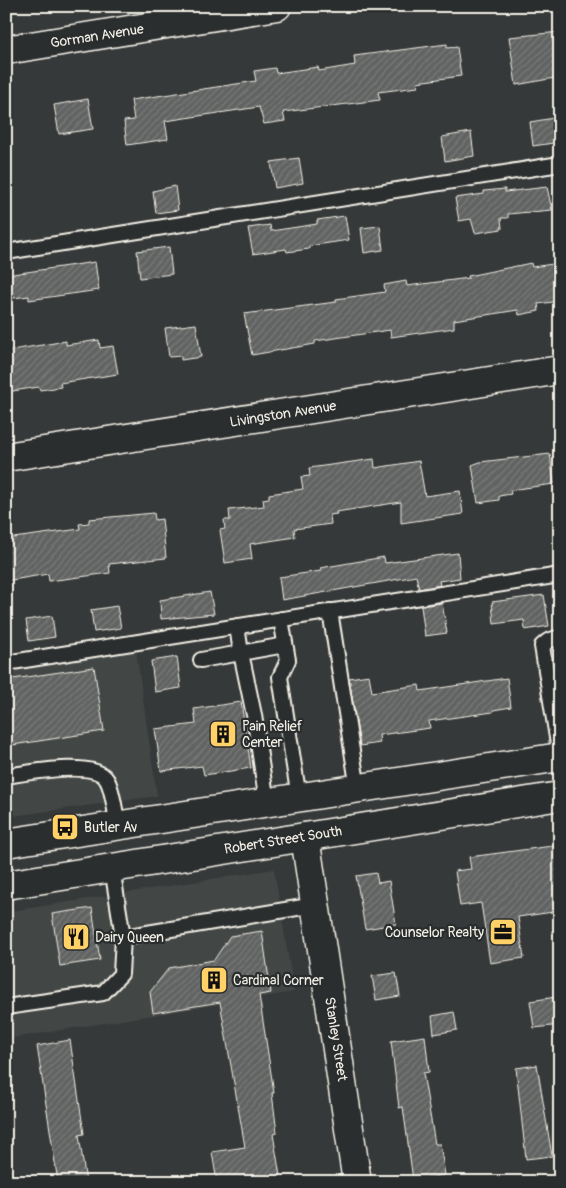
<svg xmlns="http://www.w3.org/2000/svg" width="566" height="1188" font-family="Pangolin,sans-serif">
	<defs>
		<pattern id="building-hatch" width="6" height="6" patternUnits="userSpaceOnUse" patternTransform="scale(1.25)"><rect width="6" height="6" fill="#616362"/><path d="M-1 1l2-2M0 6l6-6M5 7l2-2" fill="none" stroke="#787a78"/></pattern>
	</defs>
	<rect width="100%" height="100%" fill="#363939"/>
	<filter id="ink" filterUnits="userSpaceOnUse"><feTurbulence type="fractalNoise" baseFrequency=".02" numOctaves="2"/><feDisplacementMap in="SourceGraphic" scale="10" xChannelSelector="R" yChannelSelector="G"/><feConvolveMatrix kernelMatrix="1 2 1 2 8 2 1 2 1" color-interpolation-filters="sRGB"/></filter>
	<g filter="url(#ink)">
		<path fill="#434645" d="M136,651L157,796L6,817V671Z
			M274,869L294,992L6,1039V912Z"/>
		<path fill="url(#building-hatch)" stroke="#f4f1e8" d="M560,32V77L516,85L509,37Z
			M447,44V48L457,47L461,76L417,82L418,87L378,92L380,100L283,112L285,121L264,124L259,107L165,121L168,139L127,145L124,121L134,120L131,100L256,81L254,71L275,68L276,73L318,67L319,71L355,65L354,56Z
			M88,99L93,129L59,134L54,105Z
			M560,117V142L533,146L530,122Z
			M471,132L474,156L445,161L442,137Z
			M299,158L303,183L275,188L271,162Z
			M175,186L178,210L156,213L153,191Z
			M547,187L552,210L508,214V218H501L502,229L475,233L471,219L459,221L455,198L484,194V191L505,189V192Z
			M345,216L349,240L309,246V249L287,252L286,249L253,254L248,228L270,225L271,231L317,224V220Z
			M380,226L383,250L364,253L361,228Z
			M169,247L172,274L140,278L137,251Z
			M95,262L99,290L29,300V296L6,299V275Z
			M531,263L532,267L560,263V301L538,304L539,311L519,315L518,310L454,320V328L391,337L390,330L315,341V344L252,355L244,314L336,302V299L385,292L384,285L406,281L407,286L469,278L468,276Z
			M196,324L201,357L181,360V356L169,357L165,328Z
			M99,340L100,348L113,346L118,374L60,383L61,387L40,390L39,387L6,392V351L66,341V345Z
			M550,454L554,484L510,490L511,494L499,496V500L478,503L472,465L480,462Z
			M374,459L375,468L419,461L425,496L460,491L463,514L401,523V502L336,512L337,514L330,515L331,524L294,529L295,537L250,544L252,559L225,563L220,530L225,529L224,520H230L229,510L264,506L263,499L269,498V494L303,489L301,477L310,476L309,468Z
			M154,513L155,520L162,519L166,558L109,564L110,573L49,581L48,574L6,581V539L80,529L79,524L89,523V519Z
			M458,553L460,578L439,581L440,585L419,589L416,576L282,600L279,577L321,571L320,568L384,557L385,563Z
			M210,592L214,614L161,619L160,600Z
			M544,595L549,626L525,630L524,620L494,624L492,602Z
			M442,603L447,633L425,636L421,606Z
			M117,606L121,628L94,632L91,610Z
			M52,616L55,637L29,641L26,620Z
			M177,657L181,688L155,692L151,661Z
			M94,667L104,731L6,746V680Z
			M369,675L372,692L419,685L420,691L507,678L511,707L493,710V712L429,721L430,728L379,735L380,743L360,746L349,678Z
			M241,702L251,768L204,775L202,766L161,771L155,729L196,724L194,709Z
			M560,845V911L518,917L524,958L490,963L481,903L460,906L455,871L471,869L469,857Z
			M376,873L378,883L389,881L396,924L365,929L356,876Z
			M92,908L100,960L60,966L52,914Z
			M262,931L271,993L259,995L274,1093H272L277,1133L273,1134L281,1182H217L212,1152L245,1147L220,1002L153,1013L150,992L169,968L214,960L230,936Z
			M396,973L400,996L376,1000L372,976Z
			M556,997L560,1025L534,1028L530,1001Z
			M454,1012L457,1030L434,1034L432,1016Z
			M425,1036L429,1072L423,1073L435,1144H440L445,1175L413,1180L403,1107L399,1108L391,1041Z
			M70,1040L84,1134L79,1135L86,1182H58L37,1046Z
			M537,1065L552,1156L526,1159L516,1068Z"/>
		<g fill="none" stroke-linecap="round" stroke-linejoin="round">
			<g stroke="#f4f1e8" stroke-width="18">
				<path id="lane" d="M6,252L560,164
					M330,611L358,789
					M281,619L288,660L280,677L299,798
					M237,626L241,653L285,645
					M560,637L548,641L542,646L560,756
					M201,660L241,653L254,715L267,803
					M6,663L560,575
					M6,776C27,773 96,759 107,780C113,790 115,813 118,825
					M112,868L123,937
					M6,1007L103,993L121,974L123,937L315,905"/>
			</g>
			<g stroke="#f4f1e8" stroke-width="31">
				<path id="street" d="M6,50L277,6
					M6,457L560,370
					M305,837L357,1182"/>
			</g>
			<g stroke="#f4f1e8" stroke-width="31">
				<path id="secondary" d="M6,843L560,757
					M6,885L560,796"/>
			</g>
			<use href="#lane" stroke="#2a2d2e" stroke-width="14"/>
			<use href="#street" stroke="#2a2d2e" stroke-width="28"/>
			<use href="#secondary" stroke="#2a2d2e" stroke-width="28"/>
		</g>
	</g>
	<defs>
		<g id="building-square" transform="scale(1.4375)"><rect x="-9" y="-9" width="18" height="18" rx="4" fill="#ffd166" stroke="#2a2d2e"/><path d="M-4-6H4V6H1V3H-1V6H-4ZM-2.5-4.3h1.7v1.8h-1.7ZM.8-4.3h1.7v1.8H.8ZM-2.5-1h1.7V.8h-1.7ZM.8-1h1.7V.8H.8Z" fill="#111"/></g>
		<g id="bus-square" transform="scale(1.4375)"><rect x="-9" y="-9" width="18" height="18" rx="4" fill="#ffd166" stroke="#2a2d2e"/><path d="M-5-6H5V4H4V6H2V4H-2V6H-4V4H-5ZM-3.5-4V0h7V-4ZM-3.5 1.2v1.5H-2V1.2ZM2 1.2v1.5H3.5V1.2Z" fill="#111"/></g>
		<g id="office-square" transform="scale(1.4375)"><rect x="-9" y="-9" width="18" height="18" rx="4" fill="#ffd166" stroke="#2a2d2e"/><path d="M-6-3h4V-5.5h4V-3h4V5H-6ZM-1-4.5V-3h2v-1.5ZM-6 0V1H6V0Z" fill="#111"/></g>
		<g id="restaurant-square" transform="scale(1.4375)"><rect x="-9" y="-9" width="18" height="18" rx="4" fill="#ffd166" stroke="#2a2d2e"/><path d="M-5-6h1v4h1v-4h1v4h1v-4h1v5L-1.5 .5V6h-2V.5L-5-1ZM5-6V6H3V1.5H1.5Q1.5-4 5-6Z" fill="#111"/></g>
	</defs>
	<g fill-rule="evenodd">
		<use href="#building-square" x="223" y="734"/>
		<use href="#bus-square" x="65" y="827"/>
		<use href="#office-square" x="503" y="932"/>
		<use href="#restaurant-square" x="76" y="937"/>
		<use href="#building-square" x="214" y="980"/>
	</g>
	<g text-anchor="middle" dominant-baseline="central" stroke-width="4.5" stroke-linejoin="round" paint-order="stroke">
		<g font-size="14" fill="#f4f1e8" stroke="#2a2d2e">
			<text transform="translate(97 36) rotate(-9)">Gorman Avenue</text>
			<text transform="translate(283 414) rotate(-9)">Livingston Avenue</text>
			<text transform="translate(283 840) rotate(-9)">Robert Street South</text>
			<text transform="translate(336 1039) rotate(81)">Stanley Street</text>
		</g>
		<g font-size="14" fill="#f4f1e8" stroke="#2a2d2e" text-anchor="start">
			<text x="242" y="726">Pain Relief<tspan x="242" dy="16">Center</tspan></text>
			<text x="84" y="827">Butler Av</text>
			<text x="484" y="932" text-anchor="end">Counselor Realty</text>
			<text x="95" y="937">Dairy Queen</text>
			<text x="233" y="980">Cardinal Corner</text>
		</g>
	</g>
	<rect width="566" height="1188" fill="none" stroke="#2a2d2e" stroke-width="25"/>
	<rect x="12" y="12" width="541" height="1163" fill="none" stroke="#f4f1e8" stroke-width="2" filter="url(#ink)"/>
</svg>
